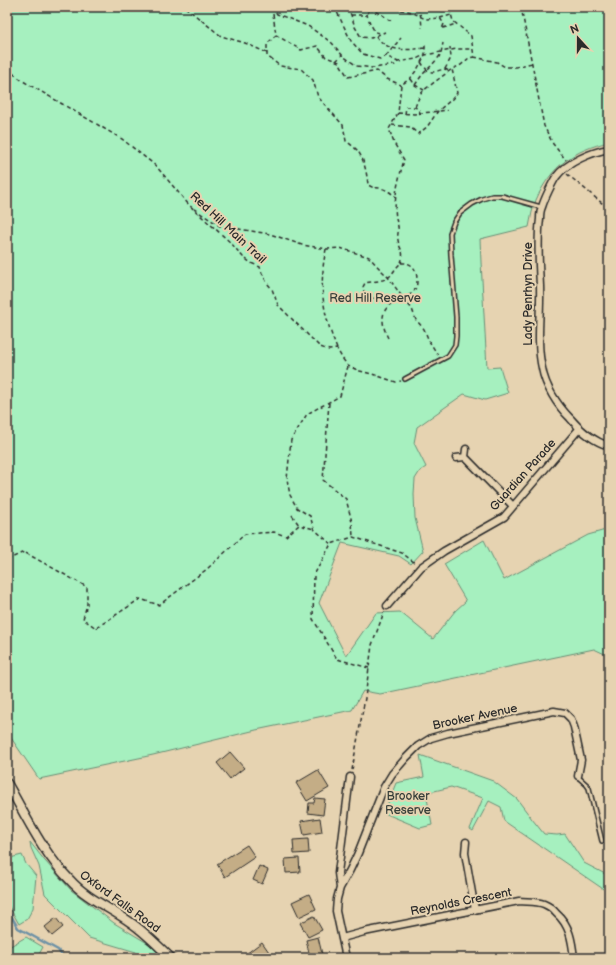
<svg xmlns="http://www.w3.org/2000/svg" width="616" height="965" font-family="'Balsamiq Sans',sans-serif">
	<rect width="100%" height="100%" fill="#e6d3b1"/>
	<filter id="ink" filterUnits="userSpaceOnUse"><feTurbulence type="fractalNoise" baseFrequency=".025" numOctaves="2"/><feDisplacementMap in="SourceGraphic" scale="8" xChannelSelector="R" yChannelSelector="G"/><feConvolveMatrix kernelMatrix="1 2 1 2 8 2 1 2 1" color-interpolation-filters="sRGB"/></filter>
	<g filter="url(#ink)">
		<path fill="#a6f0bf" stroke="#688e75" d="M7,7H609V142C574,150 551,166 536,200C532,208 531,218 529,227L480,239L481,262L487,368L500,367L508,393L485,400L464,394L417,427L414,443L426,467L420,471L415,479L414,494L415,518L423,551L411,564L399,556L342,543L319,603L346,656L376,613L400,612L433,639L455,611L466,601L444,564L484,540L504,580L588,535L609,529V656L594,649L380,694L363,691L352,710L256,730L153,755L39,779L7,732Z
			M420,755L493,781L517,799L532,819L544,834L557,835L565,834L584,863L609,876V893L504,821L501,807L489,801L473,831L470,829L483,798L451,787L426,793L432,825L420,828L384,813L396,783L424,777Z
			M30,842L45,861L71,890L114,923L149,944L163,958H141L136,952L89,938L45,894L39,866L31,848Z
			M7,848L10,858L22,855L26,864L36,876L33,908L27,919L19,924L7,903Z
			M26,937L43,947L37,958H7V948Z"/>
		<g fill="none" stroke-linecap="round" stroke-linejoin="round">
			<path stroke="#6c91a6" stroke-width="2.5" d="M7,909L18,928L58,950L64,958"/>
		</g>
		<path fill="#c4ad86" stroke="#2b2b2b" d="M230,752L244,768L230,779L217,763Z
			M318,770L329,788L307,801L296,783Z
			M315,798L325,799L323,815L308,813L309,803H314Z
			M320,818L322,832L304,835L301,821Z
			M308,839L309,853L294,854L293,840Z
			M247,845L255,857L225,877L217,864Z
			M299,858L300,872L286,873L285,859Z
			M259,866L268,870L262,884L253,880Z
			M309,894L316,909L299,917L292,902Z
			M314,916L322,930L308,937L300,923Z
			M56,918L63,927L52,936L45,927Z
			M318,937L322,954L310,957L306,940Z
			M262,942L271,955L268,958H249L246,954Z"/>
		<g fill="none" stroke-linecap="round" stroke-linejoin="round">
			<g stroke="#2b2b2b" stroke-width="6">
				<path id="service" d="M405,379L448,356L455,345L456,336V317L451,255L450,233L454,222L460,213L472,204L482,199L492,196H502L541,207
					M578,777L587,785L589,788L602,841"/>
			</g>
			<g stroke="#2b2b2b" stroke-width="9">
				<path id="minor" d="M609,149C592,152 567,162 556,177C552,183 544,200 542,207C540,211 540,215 540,219C537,241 539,264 540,286C541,313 536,342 542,368C545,386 557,405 570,418C580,430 593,441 609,446
					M465,457L466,449
					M456,458L465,457L513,506
					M387,606L421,567L444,551L504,517L579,429
					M466,842L465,853L475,910
					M340,888L338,873L350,777
					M342,938L364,932L519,901C527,902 536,901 544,904C549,906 553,909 556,913C570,925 572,941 574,958
					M346,958L336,911L337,899L340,888L350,870L358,853L384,787L392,774L406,758L418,746L431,738L448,733L554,711L565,713L571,719L574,727L581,760L578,776"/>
			</g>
			<g stroke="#2b2b2b" stroke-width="11">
				<path id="tertiary" d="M7,783C26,816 42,852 70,880C86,898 110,908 130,922C145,932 158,946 171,958"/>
			</g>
			<path stroke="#2b2b2b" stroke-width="1.5" stroke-dasharray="4 3" stroke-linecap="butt" d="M185,7L221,36L245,43L267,53
				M272,7L276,35L267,44V56L280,66L301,69L313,80L318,97L343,125L346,141C350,144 354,147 357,150C364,158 367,174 368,185L374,188C383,187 389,191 396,197
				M272,7L277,14L308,26L332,43L343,56L357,66L373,68L395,65L398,62L416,59L425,55L457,49H472
				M325,7L337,12L351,41L363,54L380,59L386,56L398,62
				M347,7L351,15L355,27L361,37L371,38L385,32
				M381,7V13
				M394,7L397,9L412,12L425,19L440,18L444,24L442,29
				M418,7L421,17L422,28
				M428,7L441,11L449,10
				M521,7L544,126L553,144L566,160
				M369,9L381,14L393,22
				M337,12L344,7
				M351,15H367L370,23L375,32L381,33
				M367,15L369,9L368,7
				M440,18L451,15
				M443,28L456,24
				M276,35L301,50L317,46L326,57L339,62L348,77L377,71L387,79L401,85
				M376,36C388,53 406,50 425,48
				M386,56L401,38
				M474,57L497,62L505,67H516L532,63
				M336,61L342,55
				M421,62C430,76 431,72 445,69L449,71
				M7,69L23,81L122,139L156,166L189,205L231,243L243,257L251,263L260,267L262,273L267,283L272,289L278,305L320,347L329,350L337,349L342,358L348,366L360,371L372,374L396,382L401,381
				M445,69L451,58L450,47
				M411,79L415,85L424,90
				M415,85L422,75L431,66L439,57L441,53L443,43
				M415,107L420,95L424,90L452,69
				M398,113L414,114L448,110
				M405,114L406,107H415L419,110L420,113
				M392,125L410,127L418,134L427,127L438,111L452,99L457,93L452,69L461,65L469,58L474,57L471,36L453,21L449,7
				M567,174L609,209
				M194,209L220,226L270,234L302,245L328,249L340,248L369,257L380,269L388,277L403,298
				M326,249C325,256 323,263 323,271C320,298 327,324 337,349
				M401,263C405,249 400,252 398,240C397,235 399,231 398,227C398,224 396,221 396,218C393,198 399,178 404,160L394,143L389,129L398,113L401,85L410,79L418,68L425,55V43
				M401,263C412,262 417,269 417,280C417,283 417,287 415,289C413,293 409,296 405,297C398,300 391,297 384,298C373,298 365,301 363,287L365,283C373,281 383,282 390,276C394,272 396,267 401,263Z
				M404,299L412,309L416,320L424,329L429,341L438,355
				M388,338C384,330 380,317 386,309C389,305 393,302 396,299
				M329,403L323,480L346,499L352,522L353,537
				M292,515L299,525
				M331,544L314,529L310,516L297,508L290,495L287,479L291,440L307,414L340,396L348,366
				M7,560L24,552L87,587V604L83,619L96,628L140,599L159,605L207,569L245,534L274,532L286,536L299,525L314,529
				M369,668L337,659L313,619L314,575L331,544L353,537L402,553L415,563
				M352,770L365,698L372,645L384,612
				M603,821L609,820"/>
			<use href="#service" stroke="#e6d3b1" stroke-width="3"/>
			<use href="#minor" stroke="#e6d3b1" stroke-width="6"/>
			<use href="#tertiary" stroke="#e6d3b1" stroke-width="8"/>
		</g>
	</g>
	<g text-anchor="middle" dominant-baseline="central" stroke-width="4" stroke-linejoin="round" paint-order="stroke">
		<g font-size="12" fill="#2b2b2b" stroke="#e6d3b1">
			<text transform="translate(228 228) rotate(43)">Red Hill Main Trail</text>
			<text transform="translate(528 294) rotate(-90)">Lady Penrhyn Drive</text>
			<text transform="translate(523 475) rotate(-48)">Guardian Parade</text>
			<text transform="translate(475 717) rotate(-12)">Brooker Avenue</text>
			<text transform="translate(120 902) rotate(36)">Oxford Falls Road</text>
			<text transform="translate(461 902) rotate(-11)">Reynolds Crescent</text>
		</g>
		<g font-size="12" fill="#373f3a" stroke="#e6d3b1">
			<text x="375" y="298">Red Hill Reserve</text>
			<text x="408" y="796">Brooker<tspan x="408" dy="14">Reserve</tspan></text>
		</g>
	</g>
	<rect width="616" height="965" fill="none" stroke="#e6d3b1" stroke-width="24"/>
	<rect x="12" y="12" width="592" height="941" fill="none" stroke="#2b2b2b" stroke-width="1.5" filter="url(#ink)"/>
	<g transform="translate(578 38) rotate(339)" stroke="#e6d3b1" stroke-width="3" paint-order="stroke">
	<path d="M0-3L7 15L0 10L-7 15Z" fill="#2b2b2b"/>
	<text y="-6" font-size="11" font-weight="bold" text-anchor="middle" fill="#2b2b2b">N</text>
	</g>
</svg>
